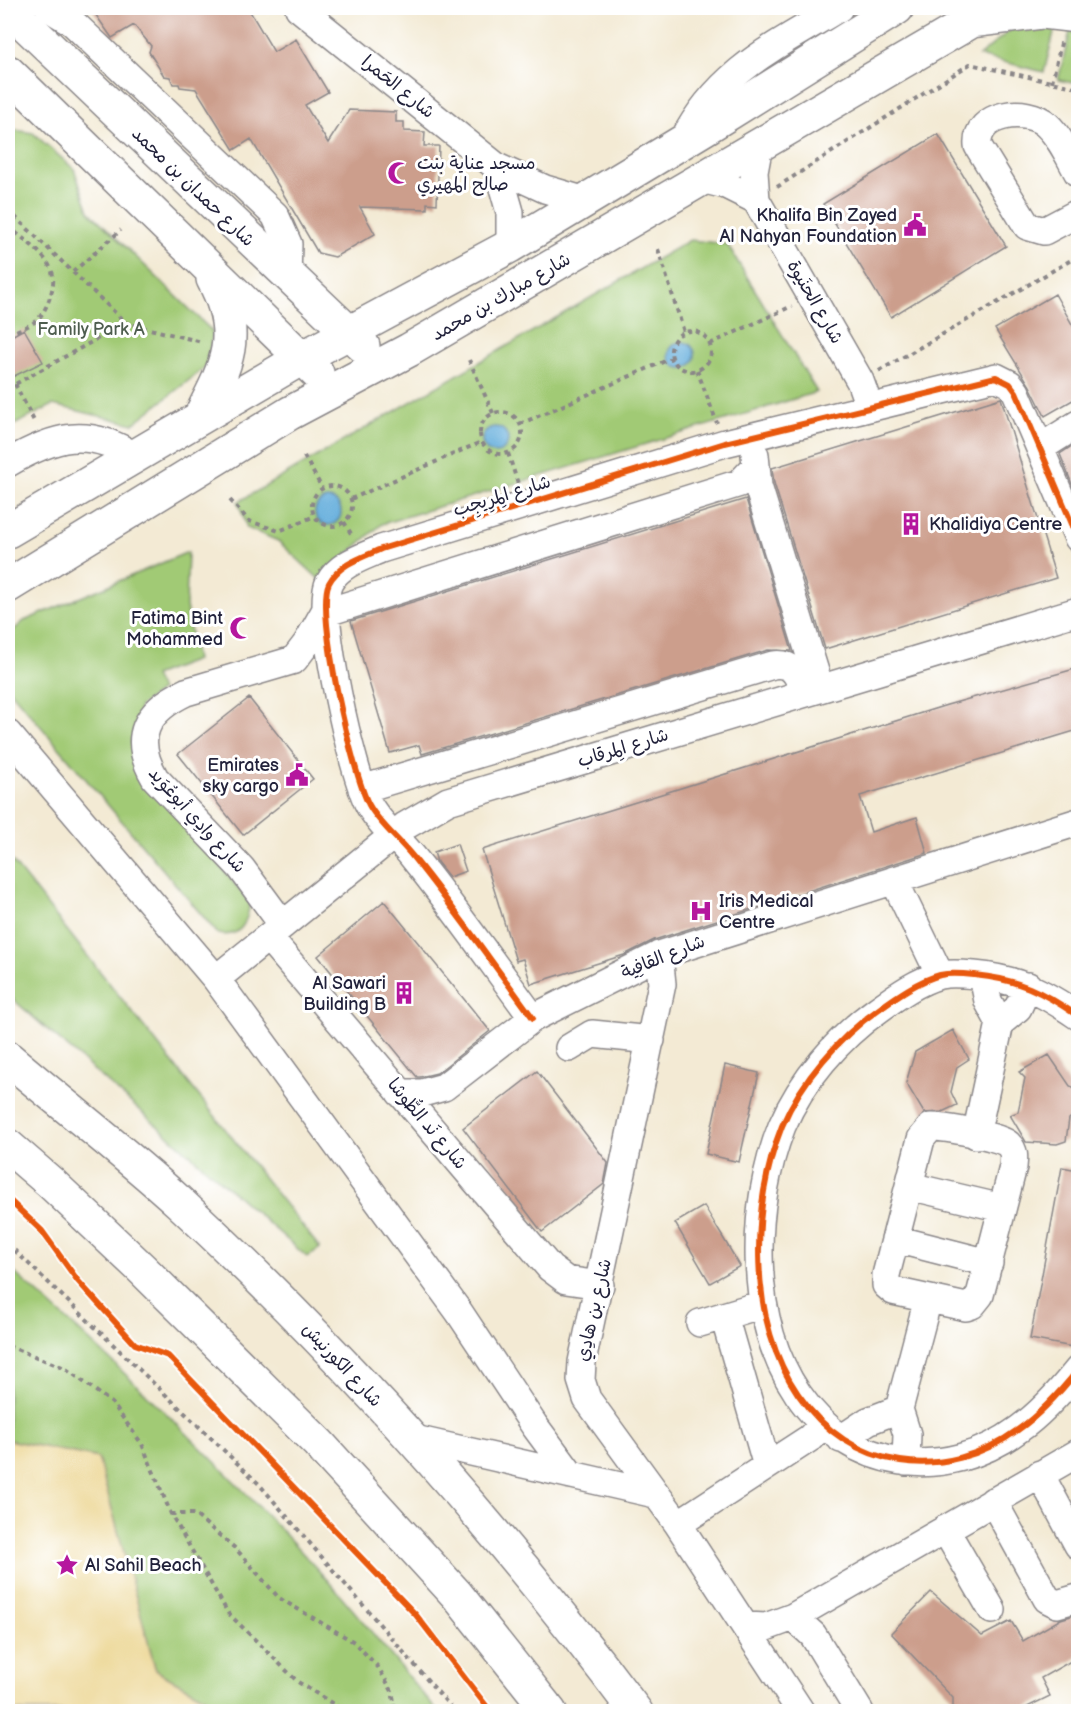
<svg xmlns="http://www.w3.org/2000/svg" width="1086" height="1719" font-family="'Balsamiq Sans','Playpen Sans Arabic',sans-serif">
	<rect width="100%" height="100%" fill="#fff"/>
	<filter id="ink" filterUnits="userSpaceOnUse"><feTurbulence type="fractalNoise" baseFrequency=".0167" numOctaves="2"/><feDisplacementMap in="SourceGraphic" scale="12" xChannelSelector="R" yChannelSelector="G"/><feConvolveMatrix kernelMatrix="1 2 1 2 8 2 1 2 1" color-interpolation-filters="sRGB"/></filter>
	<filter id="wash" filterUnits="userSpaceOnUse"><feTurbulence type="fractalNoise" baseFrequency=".008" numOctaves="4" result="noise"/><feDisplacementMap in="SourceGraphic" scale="24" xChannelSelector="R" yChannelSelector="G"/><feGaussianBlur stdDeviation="1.35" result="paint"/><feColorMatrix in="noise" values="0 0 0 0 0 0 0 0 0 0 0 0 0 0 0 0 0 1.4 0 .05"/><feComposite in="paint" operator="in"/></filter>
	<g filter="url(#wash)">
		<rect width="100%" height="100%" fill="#f3ead4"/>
		<path fill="#a1ca75" stroke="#627658" stroke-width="1.5" d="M1058,16L1044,72L979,56L1014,27Z
			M1073,20L1078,24V84L1058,80Z
			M8,129L33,133L74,169L89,211L213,332L207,366L133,424L53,405L8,428Z
			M690,240L727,244L817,392L382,524L319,579L278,541L247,528L238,502Z
			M188,552L186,606L196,660L154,676L161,690L140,706L131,742L140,765L250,903C247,923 241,938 218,934L8,688V635L24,621Z
			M8,856L320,1248L307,1257L8,995Z
			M8,1267C117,1363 222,1465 320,1572C361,1617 398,1665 437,1711H230L156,1671L98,1458L8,1440Z"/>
		<path fill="#eeda9e" stroke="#887e6c" stroke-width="1.5" d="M8,1440L98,1458L156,1671L230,1711H8Z"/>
		<path fill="#64addc" stroke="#43688c" stroke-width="1.5" d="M669 355a13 13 0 1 1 26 0a13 13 0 1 1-26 0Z
			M482 440a13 13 0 1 1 26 0a13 13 0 1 1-26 0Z
			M315 512a13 13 0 1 1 26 0a13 13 0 1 1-26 0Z"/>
		<g id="blocks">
			<path fill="#cc9e8c" d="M91,8H248L274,52L296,39L328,92L305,105L328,143L349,110L396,112V122H404V131L425,132L424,146H439L437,204L427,203V209L360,207L375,234L335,257L318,253L251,139L234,150L196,89L180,87L179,84H173L170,77L164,76L149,52L151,46L134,25L112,38Z
				M938,134L1006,246L891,317L823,204Z
				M1055,294L1078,335V397L1045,416L1030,386L995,329Z
				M24,329L43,362L8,379V338Z
				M1001,398L1056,578L825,649L774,483L772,468Z
				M1078,442V499L1060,454Z
				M746,499L792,651L768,650L422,754L419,745L390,753L351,621Z
				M1078,668V730L860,796L871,832L917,817L927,853L654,940L624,955L531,984L523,959L516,961L482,850L947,705Z
				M249,698L313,779L243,835L178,754Z
				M457,844L466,871L449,877L437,862L434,852Z
				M384,901L490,1031L437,1073L420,1077H417L318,956Z
				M953,1030L969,1059L957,1067L951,1092L957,1105L942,1112L924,1113L906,1083L915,1052Z
				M1049,1055L1070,1086L1078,1089L1077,1113L1069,1119L1066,1141L1057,1144L1026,1142L1010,1115L1018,1112L1025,1078L1019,1072Z
				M725,1065L759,1073L739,1162L706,1154Z
				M537,1071L608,1163L604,1184L542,1232L463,1128Z
				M1062,1167L1078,1170V1348L1030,1339Z
				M704,1206L740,1266L710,1283L675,1223Z
				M931,1592L982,1636L1011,1621L1023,1641L1061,1619L1078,1614V1657L1041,1678L1050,1696L1017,1712H953V1698L891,1633Z"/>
		</g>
	</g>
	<g filter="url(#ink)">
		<use href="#blocks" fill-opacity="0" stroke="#8a8688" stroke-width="1.5"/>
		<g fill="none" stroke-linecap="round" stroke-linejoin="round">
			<g stroke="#8a8688" stroke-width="30">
				<path id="minor" d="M49,8L72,22L275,215L288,244L287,276
					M299,8L497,167L545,189L582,200
					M683,141C719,71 774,47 839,8
					M759,145L754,172L756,200L860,381L869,406
					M497,167L510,212V246
					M1078,173C1069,157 1061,138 1047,125C1027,106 975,113 978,146L1027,226L1044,231L1078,213
					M701,179L726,185L756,200
					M1040,448L1078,424
					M755,455L758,486L820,688
					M8,463C54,436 88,426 136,457
					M324,613L740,483L756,466
					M8,734L216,979L459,1312L534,1425L571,1475
					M362,789L773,665C794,662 798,676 805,693
					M894,880L940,975
					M283,925L241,868L155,778C131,737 146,711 186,692L294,660L307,643L324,613
					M268,937L550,1268L566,1280L600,1285
					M659,955L662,984L582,1362L581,1380L587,1399L678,1524L801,1712
					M216,979L405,826L448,801L1078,611
					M1078,1016C1043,992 1018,979 974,975C964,974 950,973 940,975C918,981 897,996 879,1009C839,1037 801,1081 782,1126C750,1206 748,1321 798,1394C850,1471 945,1484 1019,1429C1042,1413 1061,1391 1078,1370
					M533,1018C493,964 455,909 413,857C399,839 380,825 369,805C353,776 315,611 329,583C339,564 363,557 381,549L725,443L996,377L1010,384L1016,392L1078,538
					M1000,1023L1018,1008L1028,986
					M569,1048L592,1034L651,1040
					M400,1093H422L444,1087L533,1018L659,955L1078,822
					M931,1127C944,1127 999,1136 1008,1144C1015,1151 1014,1158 1013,1167L980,1295L972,1305L966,1307L893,1291L886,1285V1275L921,1139Z
					M976,1135L1000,1023L988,1001L983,976
					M909,1186L1002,1208
					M895,1239L989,1263
					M724,1316L767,1466
					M700,1323L763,1304
					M410,1438L655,1494
					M841,1439L868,1421L899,1409
					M906,1462L907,1434L899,1409L928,1299
					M1040,1474L1078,1545
					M993,1501L1047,1599L1057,1604L1078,1598
					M678,1524L810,1438L823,1424
					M945,1529L992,1610
					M793,1617L813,1635L860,1712
					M746,1626L766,1627L793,1617L1078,1453"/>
			</g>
			<g stroke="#8a8688" stroke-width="36">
				<path id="major" d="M8,8L363,346
					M972,21L1043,12L1078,16
					M8,72L317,373
					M200,417C227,365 243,335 213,279
					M8,531L302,358L510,246L707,127L897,8
					M8,586L290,413L409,350L994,8"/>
			</g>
			<g stroke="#8a8688" stroke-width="36">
				<path id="highway" d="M8,1058C64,1106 124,1152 179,1202C346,1357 499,1529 636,1712
					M8,1146L52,1184L141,1268L318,1443L457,1595L550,1712"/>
			</g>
			<path stroke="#8a8688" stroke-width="4" stroke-dasharray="4.5 4.5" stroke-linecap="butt" d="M1052,82L1062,39
				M777,187L970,64L1078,88
				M8,210L126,323L202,342
				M8,227C23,238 43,252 51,269C55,277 53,289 50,297C41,323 32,325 8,334
				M658,249L684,332
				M1074,258L1078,266
				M73,272L121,230
				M671 351a20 20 0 1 1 40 0a20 20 0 1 1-40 0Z
				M710,344L792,306
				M469,360L493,413
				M697,370L717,423
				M879,371L1078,256
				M15,384L35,423
				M8,388L126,323
				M480 433a21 21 0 1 1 42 0a21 21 0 1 1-42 0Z
				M520,424L672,358
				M508,453L518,484
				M304,456L322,488
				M312 506a20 20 0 1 1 40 0a20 20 0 1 1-40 0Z
				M351,499L481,442
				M230,500L249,521L279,531L315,516
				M344,522L353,537
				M8,1244L259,1484L455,1712
				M8,1346L65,1368L112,1403L142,1444L171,1514L228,1613L298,1682L346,1712
				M171,1514H194L236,1549L279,1598L354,1642L378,1667L392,1691L396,1712"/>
			<use href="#minor" stroke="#fff" stroke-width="27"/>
			<use href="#major" stroke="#fff" stroke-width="33"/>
			<use href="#highway" stroke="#fff" stroke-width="33"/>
			<g stroke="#fff" stroke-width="10">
				<path id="cycleway" d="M1078,1016C1043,992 1018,979 974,975C964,974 950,973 940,975C918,981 897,996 879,1009C839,1037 801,1081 782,1126C750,1206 748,1321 798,1394C850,1471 945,1484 1019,1429C1042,1413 1061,1391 1078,1370
					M533,1018C493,964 455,909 413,857C399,839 380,825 369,805C353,776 315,611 329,583C339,564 363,557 381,549L725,443L996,377L1010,384L1016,392L1078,538
					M8,1199L42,1231L78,1281L135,1344L168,1356L416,1615L491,1712"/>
			</g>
			<use href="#cycleway" stroke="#e8590c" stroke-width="6"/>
		</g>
	</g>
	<defs>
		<g id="mosque-bare" transform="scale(1.8)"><path d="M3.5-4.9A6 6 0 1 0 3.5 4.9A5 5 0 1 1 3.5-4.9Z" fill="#b5179e" stroke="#fff" stroke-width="2.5" paint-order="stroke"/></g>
		<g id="civic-bare" transform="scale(1.8)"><path d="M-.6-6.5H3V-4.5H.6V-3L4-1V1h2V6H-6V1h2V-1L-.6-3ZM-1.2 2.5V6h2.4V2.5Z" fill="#b5179e" stroke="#fff" stroke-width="2.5" paint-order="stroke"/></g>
		<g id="building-bare" transform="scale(1.8)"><path d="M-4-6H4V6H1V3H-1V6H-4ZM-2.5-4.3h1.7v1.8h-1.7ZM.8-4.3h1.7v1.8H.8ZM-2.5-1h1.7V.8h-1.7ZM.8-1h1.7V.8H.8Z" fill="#b5179e" stroke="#fff" stroke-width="2.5" paint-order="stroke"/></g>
		<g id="hospital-bare" transform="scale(1.8)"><path d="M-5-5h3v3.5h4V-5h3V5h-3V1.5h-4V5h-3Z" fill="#b5179e" stroke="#fff" stroke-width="2.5" paint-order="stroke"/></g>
		<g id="sight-bare" transform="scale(1.8)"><path d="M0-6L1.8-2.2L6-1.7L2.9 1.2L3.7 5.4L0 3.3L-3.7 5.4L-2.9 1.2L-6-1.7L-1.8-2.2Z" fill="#b5179e" stroke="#fff" stroke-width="2.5" paint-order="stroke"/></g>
	</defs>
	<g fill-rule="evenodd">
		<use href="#mosque-bare" x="399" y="173"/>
		<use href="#civic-bare" x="915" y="225"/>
		<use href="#building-bare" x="911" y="524"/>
		<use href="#mosque-bare" x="241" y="628"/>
		<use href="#civic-bare" x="297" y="775"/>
		<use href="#hospital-bare" x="701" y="911"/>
		<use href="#building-bare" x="404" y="993"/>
		<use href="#sight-bare" x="67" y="1565"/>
	</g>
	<g text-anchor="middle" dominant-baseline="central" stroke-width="6" stroke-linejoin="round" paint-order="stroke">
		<g font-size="18" fill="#22223b" stroke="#fff">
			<text transform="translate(398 87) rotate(39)">شارع الحَمرا</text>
			<text transform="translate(193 187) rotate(44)">شارع حمدان بن محمد</text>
			<text transform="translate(501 297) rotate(-30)">شارع مبارك بن محمد</text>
			<text transform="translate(815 302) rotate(60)">شارع الحنَيوة</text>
			<text transform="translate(502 496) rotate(-17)">شارع المِرِيجِب</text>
			<text transform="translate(623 748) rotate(-17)">شارع المِرقاب</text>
			<text transform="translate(197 820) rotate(48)">شارع وادِي أبوعُوَيد</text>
			<text transform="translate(663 957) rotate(-22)">شارع القافِية</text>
			<text transform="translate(427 1124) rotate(50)">شارع نَد الطُّوشا</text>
			<text transform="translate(594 1310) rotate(-77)">شارع بن هادِي</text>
			<text transform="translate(342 1365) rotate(47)">شارع الكورنيش</text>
		</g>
		<g font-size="18" fill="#22223b" stroke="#fff" text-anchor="start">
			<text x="417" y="163">مسجد عناية بنت<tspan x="417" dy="21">صالح المهيري</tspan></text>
			<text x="897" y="215" text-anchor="end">Khalifa Bin Zayed<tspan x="897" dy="21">Al Nahyan Foundation</tspan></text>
			<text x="929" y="524">Khalidiya Centre</text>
			<text x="223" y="618" text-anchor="end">Fatima Bint<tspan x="223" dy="21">Mohammed</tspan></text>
			<text x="279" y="765" text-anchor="end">Emirates<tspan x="279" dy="21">sky cargo</tspan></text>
			<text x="719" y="901">Iris Medical<tspan x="719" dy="21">Centre</tspan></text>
			<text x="386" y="983" text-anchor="end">Al Sawari<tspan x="386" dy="21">Building B</tspan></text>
			<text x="85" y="1565">Al Sahil Beach</text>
		</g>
		<g font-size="18" fill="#4e5d4f" stroke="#fff">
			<text x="91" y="329">Family Park A</text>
		</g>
	</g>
	<rect width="1086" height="1719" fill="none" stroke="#fff" stroke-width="30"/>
</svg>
